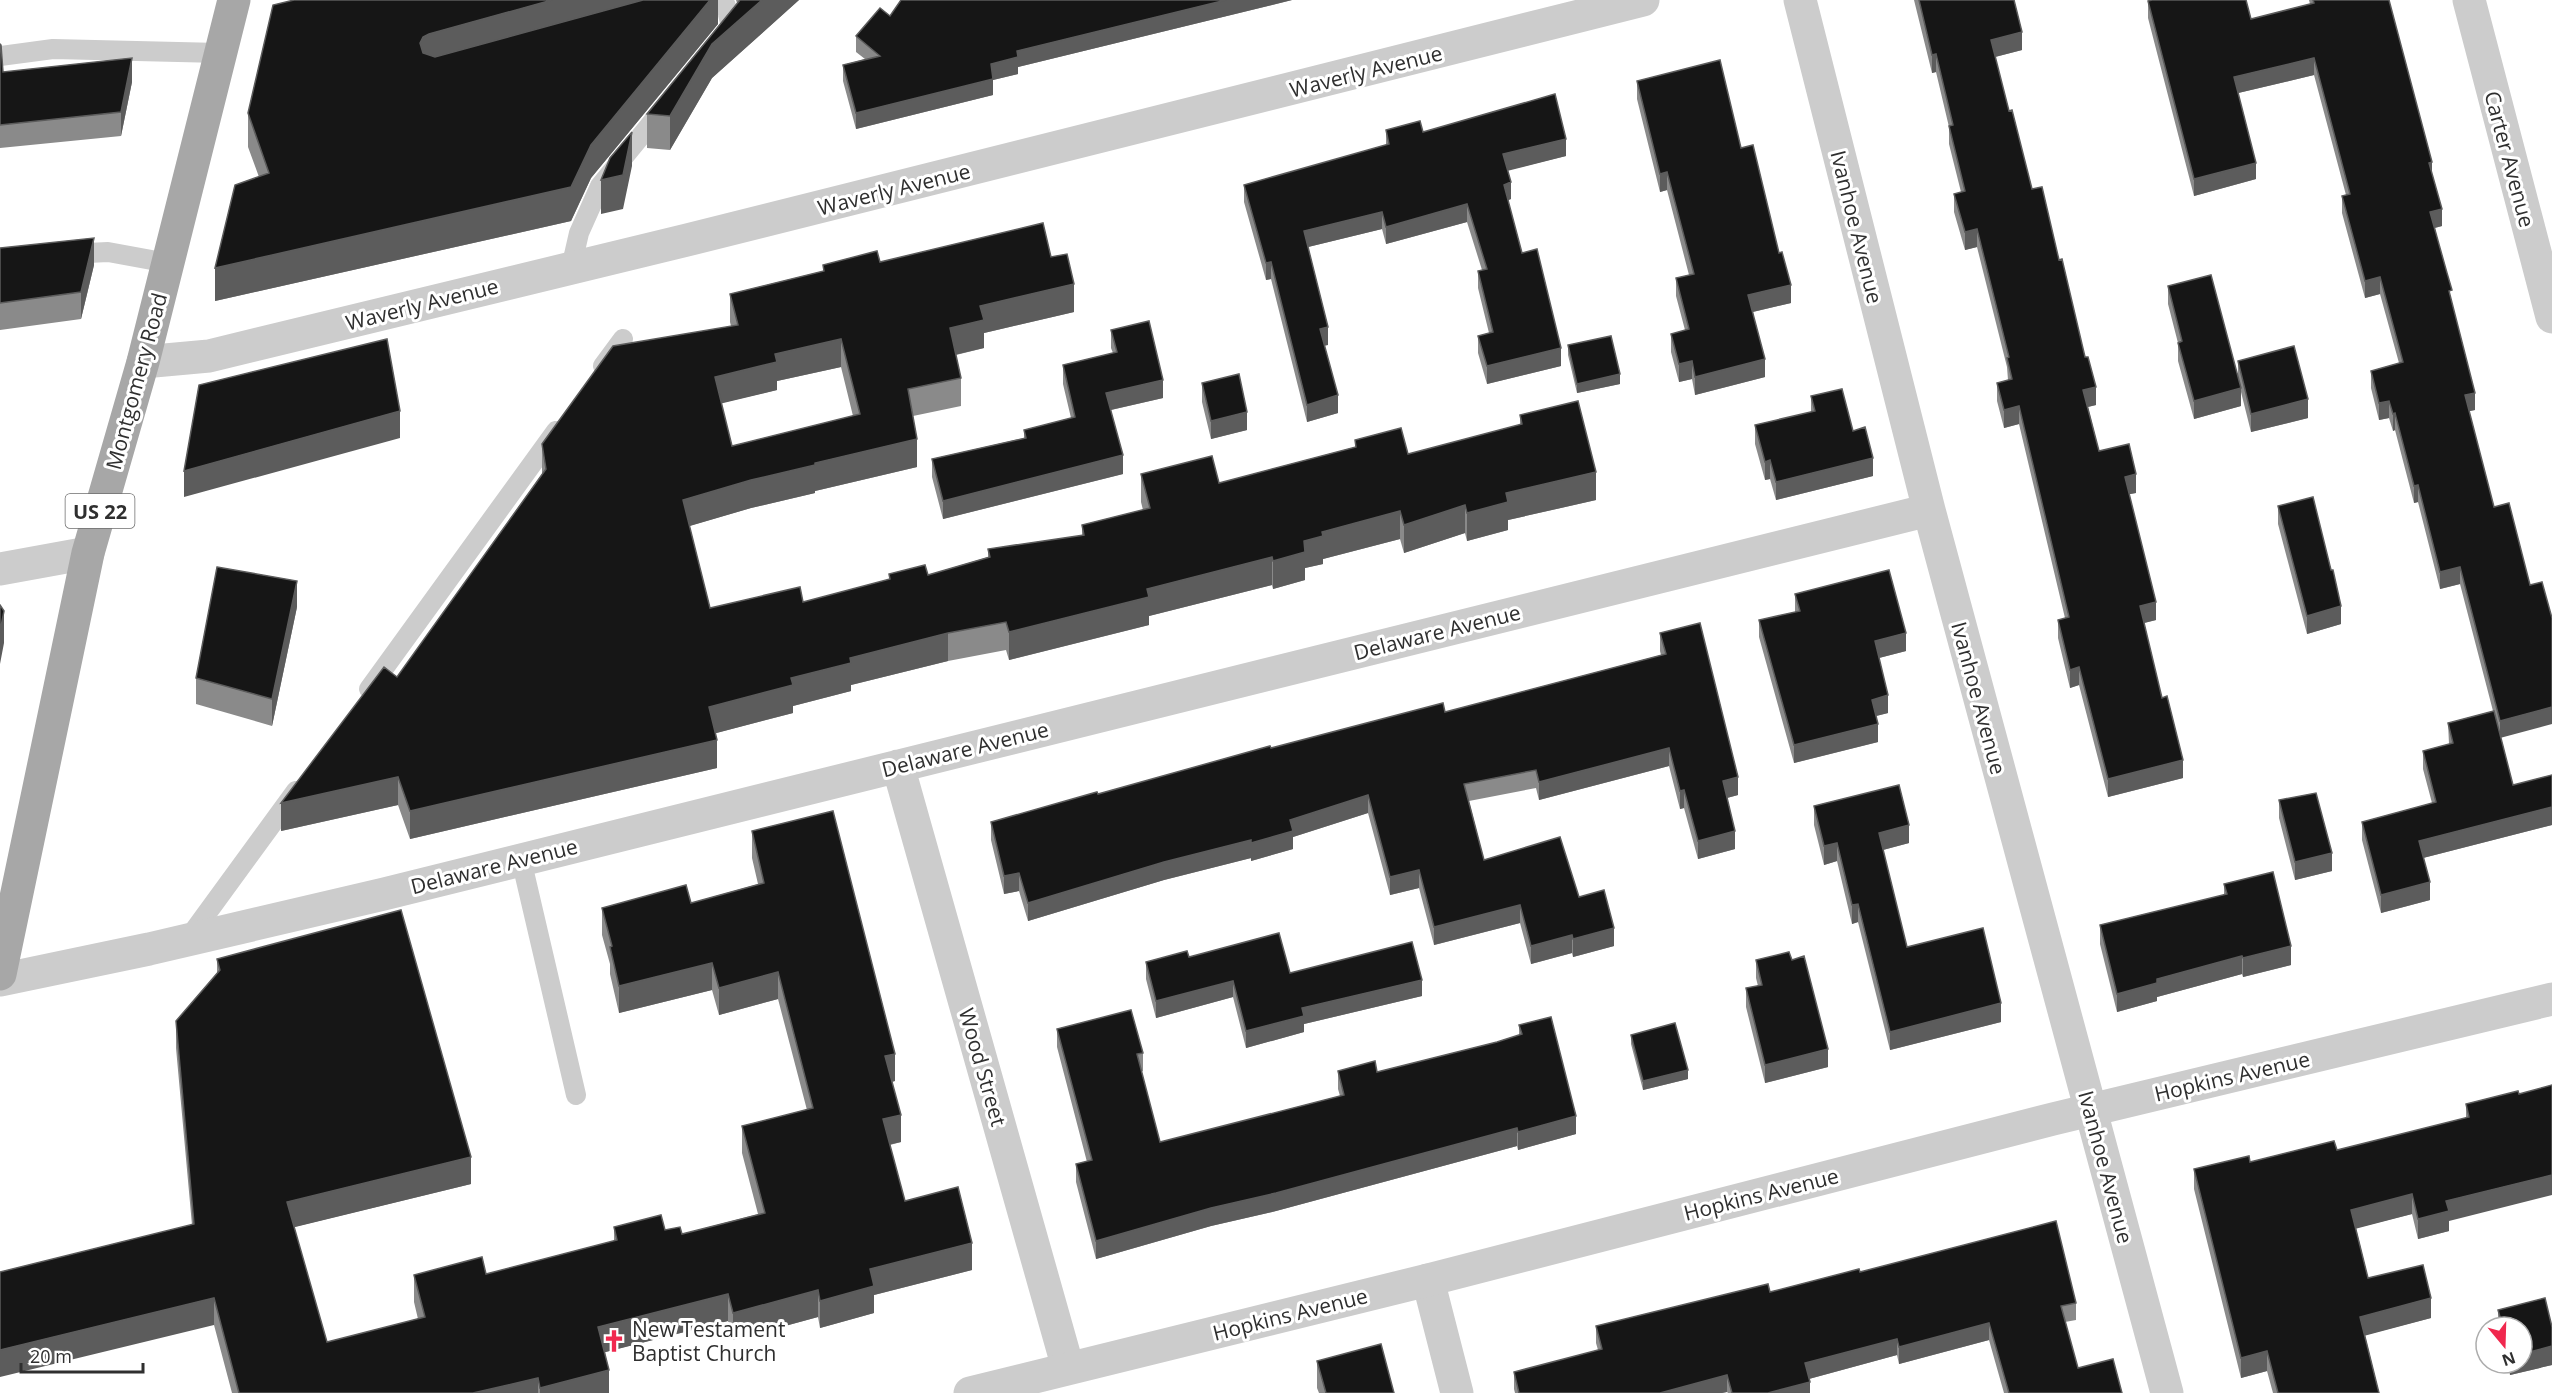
<svg xmlns="http://www.w3.org/2000/svg" width="2552" height="1393" font-family="'Open Sans',sans-serif">
	<rect width="100%" height="100%" fill="#fff"/>
	<g fill="none" stroke-linecap="round" stroke-linejoin="round">
		<path stroke="#ccc" stroke-width="20" d="M692,8L706,4L726,6L731,27L722,38
			M0,56L53,49L220,53
			M67,254L108,252L168,263
			M571,268L579,233L600,186L663,109
			M603,366L623,339
			M369,689L556,431
			M521,859L576,1095
			M188,939L296,791"/>
		<path stroke="#ccc" stroke-width="33" d="M1800,0L1929,510L2167,1393
			M2469,0L2552,317
			M143,362L209,356L687,240L1643,0
			M0,569L88,553
			M898,766L1068,1368
			M0,980L149,949L384,894L1929,510
			M1428,1280L1457,1393"/>
		<path stroke="#ccc" stroke-width="33" d="M970,1393L1428,1280L2053,1119L2552,999"/>
		<path stroke="#a7a7a7" stroke-width="33" d="M0,974L88,553L143,362L234,0"/>
	</g>
	<path fill="#8a8a8a" fill-rule="evenodd" d="M718,0V24L591,178L571,221L215,301L259,177L248,147V113Z
		M736,0H799L712,78L670,150L647,148V114L737,3Z
		M901,0H1292L1018,67V74L993,80V95L856,129L843,81V65L865,59L856,52V36L890,16Z
		M1914,0H2014L2022,50L1995,57L2009,111L2032,189L2059,260L2096,405L2088,407L2099,451L2136,493L2129,494L2156,620L2144,623L2162,698L2183,778L2108,797L2079,685L2070,688L2058,638V620L2065,618L2019,424L2004,428L1997,401V383L2008,380L2007,367L1977,247L1965,250L1954,212V194L1961,192L1949,144V127L1936,72L1932,73Z
		M2309,0H2389L2432,174L2442,226L2435,228L2475,410L2469,411L2494,507L2509,503L2501,738L2513,785L2552,825L2423,858L2430,900L2381,913L2362,840V822L2432,803L2423,769V751L2449,744L2448,723L2493,711L2460,584L2440,589L2418,502L2414,503L2395,430L2393,431L2389,418L2379,420L2371,388V371L2399,363L2380,294L2365,298L2342,213V196L2346,195L2314,75L2238,93L2256,179L2194,196L2148,18V1L2251,19L2310,4Z
		M0,44L3,72L132,82L121,136L0,148Z
		M1637,81L1741,148L1791,303L1753,312L1765,377L1695,395L1692,379L1679,382L1671,352V334L1685,330L1676,296V278L1689,275L1667,190L1660,192L1637,99Z
		M1386,130L1423,132L1566,156L1508,170L1511,199L1508,200L1522,253L1561,366L1487,384L1478,353V336L1489,333L1478,288V271L1482,270L1467,222L1386,244L1382,229L1308,247L1328,345H1324L1338,413L1307,422L1271,279L1266,280L1244,202V185L1386,145Z
		M0,248L94,265L81,319L0,330Z
		M1051,257L1074,312L984,333V348L956,355L961,378V406L913,416L917,467L815,491V493L751,508L689,526L710,608L803,602L889,580V574L928,575L988,557V549L1082,536V525L1143,510L1141,502V474L1219,483L1355,447V440L1408,454L1520,425V415L1596,500L1508,520V530L1467,541L1465,533L1404,553L1400,539L1323,559V564L1305,568V580L1273,589L1272,585L1149,616V625L1009,660L1006,650L948,661L851,685V691L793,706V713L716,733L717,768L410,839L398,805L281,831L397,677L542,474V444L731,326L730,322V294L823,271V265L880,262ZM841,367L853,416L732,446L721,403L777,390V381Z
		M2168,286L2238,376V361L2308,418L2251,432L2241,392V406L2194,419L2178,361V343L2168,304Z
		M1111,330L1163,398L1111,410L1123,474L943,519L932,477V459L1024,438V430L1071,418L1063,384V365L1113,353L1111,348Z
		M1568,345L1620,384L1577,393L1568,355Z
		M1202,383L1247,430L1211,439L1202,402Z
		M1811,396L1853,431L1873,476L1776,500L1770,479L1765,480L1755,444V425L1811,412Z
		M2278,506L2341,624L2307,634L2278,524Z
		M1795,594L1906,651L1879,658L1888,713L1876,716L1878,742L1794,763L1759,637V620L1795,612Z
		M297,607L272,726L196,704V678Z
		M1660,633L1738,795L1727,798L1735,849L1698,859L1684,808L1680,809L1669,766L1539,800L1536,788L1469,801L1484,860L1579,897L1614,946L1573,957L1572,953L1531,964L1520,923L1434,945L1419,888L1390,895L1368,813L1293,837V849L1251,861V858L1164,880L1028,921L1019,891L1004,894L991,840V822L1271,748L1445,712L1661,655L1660,651Z
		M2279,800L2332,871L2295,880L2279,818Z
		M1814,806L1909,843L1883,850L1907,947L2001,1022L1890,1050L1858,922L1852,924L1837,861L1824,865L1814,825Z
		M752,831L895,1081L892,1082L901,1142L890,1145L905,1201L972,1270L874,1295V1313L820,1328L818,1317L733,1340L728,1321L605,1352L609,1393H232L214,1325L192,1225L176,1048V1021L217,973V959L471,1184L294,1227L327,1342L418,1319L414,1302V1275L486,1274L614,1241V1227L665,1230L682,1234L758,1214L742,1153V1126L807,1110L778,999L719,1015L712,990L619,1013L610,974V964L602,935V908L691,903L758,884L752,858Z
		M2224,884L2291,965L2243,977L2242,974L2157,997V1001L2117,1012L2100,944V925L2224,895Z
		M1189,957L1290,973L1422,996L1304,1024V1032L1246,1048L1233,997L1156,1018L1146,979V962Z
		M1756,960L1828,1067L1765,1083L1746,1007V988L1758,986L1756,978Z
		M1519,1025L1576,1134L1518,1150L1517,1146L1276,1211L1211,1226L1096,1259L1076,1182V1164L1087,1162L1057,1047V1029L1143,1053V1071L1141,1072L1160,1142L1340,1096L1338,1089V1071L1377,1072L1497,1042L1519,1035Z
		M1631,1035L1688,1079L1643,1090L1631,1044Z
		M2518,1091L2449,1221V1231L2418,1239L2412,1214L2356,1228L2368,1278L2431,1318L2365,1335L2379,1393H2273L2267,1371L2241,1378L2194,1189V1169L2337,1150L2466,1118V1104Z
		M1860,1272L2076,1303V1320L2065,1322L2078,1368L2122,1393H2004L1989,1340L1899,1364L1897,1355L1809,1379L1810,1393H1728L1727,1392L1722,1393H1515L1514,1389V1372L1598,1350L1596,1343V1326L1770,1292Z
		M2498,1310L2552,1327V1365L2510,1375L2507,1363H2522V1327H2498Z
		M1317,1361L1394,1393H1319L1317,1388Z"/>
	<path fill="#5c5c5c" d="M552,0H675L420,77V43L423,37L429,34Z
		M710,0H718V24L591,178L571,221L215,301V268L591,145Z
		M762,0H799L712,78L670,150V116L712,44Z
		M1226,0H1292L1018,67V74L993,80V95L856,129V113L991,64L1017,51Z
		M2022,32V50L1991,58V40Z
		M1936,54V72L1932,73V55Z
		M132,58V82L121,136V112Z
		M2314,58V75L2234,94V77Z
		M632,132V166L623,209L601,214V180Z
		M1566,139V156L1503,172V154Z
		M2432,162V179L2429,163Z
		M2256,163V179L2194,196V179Z
		M1667,172V190L1660,192V174Z
		M1511,182V199L1504,202V185Z
		M1467,204V222L1386,244V227Z
		M2442,209V226L2430,229V212Z
		M1382,212V229L1304,248V231Z
		M1977,229V247L1965,250V232Z
		M94,238V265L81,319V292Z
		M1271,262V279L1266,280V263Z
		M2380,277V294L2365,298V281Z
		M1074,284V312L984,333V348L950,356V328L980,306Z
		M1791,285V303L1748,313V295Z
		M1328,327V345L1320,347V329Z
		M841,339V367L777,381V390L715,405V377L775,354Z
		M1561,348V366L1487,384V366Z
		M1765,359V377L1695,395V377Z
		M1692,361V379L1679,382V364Z
		M1620,374V384L1577,393V384Z
		M1163,380V398L1106,411V393Z
		M2096,387V405L2083,408V390Z
		M2241,388V406L2194,419V401Z
		M2475,393V410L2465,412V395Z
		M1338,395V413L1307,422V405Z
		M2308,399V418L2251,432V414Z
		M2389,401V418L2379,420V403Z
		M2019,406V424L2004,428V410Z
		M400,411V438L184,497V471Z
		M1247,412V430L1211,439V421Z
		M2395,413V430L2393,431V414Z
		M917,439V467L815,491V493L751,508L683,528V500L751,480L815,463Z
		M1123,455V474L943,519V501Z
		M1873,458V476L1776,500V482Z
		M1770,460V479L1765,480V462Z
		M1596,472V500L1508,520V530L1467,541V513L1506,493Z
		M2136,474V493L2125,495V477Z
		M2418,485V502L2414,503V486Z
		M1465,505V533L1404,553V525Z
		M1400,511V539L1323,559V564L1305,568V580L1273,589V561L1304,541L1322,532Z
		M1272,557V585L1149,616V625L1009,660V632L1147,589Z
		M2460,567V584L2440,589V572Z
		M297,581V607L272,726V699Z
		M2156,602V620L2140,624V606Z
		M2341,606V624L2307,634V616Z
		M4,611V643L0,664V632Z
		M948,633V661L851,685V691L793,706V713L709,735V707L850,658Z
		M1906,633V651L1875,659V641Z
		M2079,667V685L2070,688V670Z
		M1888,695V713L1872,717V700Z
		M2552,707V724L2500,738V721Z
		M1878,724V742L1794,763V745Z
		M717,740V768L410,839V811Z
		M1669,748V766L1539,800V782Z
		M2183,760V778L2108,797V779Z
		M398,777V805L281,831V803Z
		M1738,777V795L1723,799V781Z
		M1684,790V808L1680,809V791Z
		M1368,795V813L1293,837V849L1251,861V843L1290,820Z
		M2552,807V825L2419,859V841Z
		M1909,825V843L1879,851V833Z
		M1735,831V849L1698,859V841Z
		M1251,840V858L1164,880L1028,921V903L1164,862Z
		M1837,843V861L1824,865V846Z
		M2332,853V871L2295,880V862Z
		M1419,870V888L1390,895V877Z
		M1019,873V891L1004,894V876Z
		M2430,882V900L2381,913V895Z
		M1858,904V922L1852,924V905Z
		M1520,905V923L1434,945V927Z
		M1614,928V946L1573,957V939Z
		M1572,935V953L1531,964V946Z
		M2291,946V965L2243,977V958Z
		M2242,956V974L2157,997V1001L2117,1012V994L2157,979Z
		M712,963V990L619,1013V986Z
		M778,972V999L719,1015V988Z
		M1422,980V996L1304,1024V1032L1246,1048V1031L1302,1008Z
		M1233,981V997L1156,1018V1001Z
		M2001,1003V1022L1890,1050V1032Z
		M1828,1049V1067L1765,1083V1065Z
		M895,1054V1081L885,1083V1056Z
		M1688,1070V1079L1643,1090V1081Z
		M901,1115V1142L883,1146V1119Z
		M1576,1116V1134L1518,1150V1132Z
		M1517,1128V1146L1276,1211L1211,1226L1096,1259V1241L1211,1208Z
		M471,1157V1184L287,1229V1202Z
		M2552,1175V1195L2449,1221V1231L2418,1239V1219L2446,1201Z
		M2412,1194V1214L2351,1230V1210Z
		M972,1243V1270L874,1295V1313L820,1328V1301L870,1269Z
		M818,1290V1317L733,1340V1313Z
		M728,1294V1321L598,1354V1327Z
		M214,1298V1325L0,1377V1350Z
		M2431,1298V1318L2360,1337V1317Z
		M1989,1323V1340L1899,1364V1347Z
		M1897,1339V1355L1805,1380V1363Z
		M2552,1346V1365L2510,1375V1363H2522V1354Z
		M2267,1351V1371L2241,1378V1358Z
		M609,1370V1393H540V1388Z
		M1727,1375V1392L1722,1393H1660Z
		M538,1378V1393H473Z
		M1810,1382V1393H1768Z"/>
	<path fill="#161616" stroke="#5c5c5c" stroke-width="1.5" fill-rule="evenodd" d="M294,0H552L429,34L423,37L420,43L423,53L435,57L643,0H710L591,145L571,187L215,268L235,185L269,173L248,113L273,5Z
		M740,0H762L712,44L670,116L647,114Z
		M901,0H1226L1017,51L1018,57L991,64L993,79L856,113L843,65L880,56L856,36L880,8L890,16Z
		M1919,0H2014L2022,32L1991,40L2009,111L2012,110L2032,189L2042,187L2059,260L2062,259L2085,357H2088L2096,387L2083,390L2099,451L2129,444L2136,474L2125,477L2156,602L2140,606L2162,698L2167,696L2183,760L2108,779L2079,667L2070,670L2058,620L2069,617L2019,406L2004,410L1997,383L2012,379L2007,358L2009,357L1977,229L1965,232L1954,194L1965,191L1949,126L1953,125L1936,54L1932,55Z
		M2152,0H2246L2251,19L2314,3L2313,0H2389L2432,162L2429,163L2442,209L2430,212L2447,273L2452,290L2449,291L2475,393L2465,395L2494,507L2509,503L2530,585L2542,582L2552,618V707L2500,721L2460,567L2440,572L2418,485L2414,486L2395,413L2393,414L2389,401L2379,403L2371,371L2403,362L2380,277L2365,281L2342,196L2350,194L2314,58L2234,77L2256,163L2194,179L2148,1Z
		M0,44L1,45L3,72L132,58L121,112L0,125Z
		M1720,60L1741,148L1753,145L1779,253L1782,252L1791,285L1748,295L1765,359L1695,377L1692,361L1679,364L1671,334L1689,329L1676,278L1694,274L1667,172L1660,174L1637,81Z
		M1555,94L1566,139L1503,154L1511,182L1504,185L1522,253L1537,249L1561,348L1487,366L1478,336L1493,332L1478,271L1487,269L1467,204L1386,227L1382,212L1304,231L1328,327L1320,329L1338,395L1307,405L1271,262L1266,263L1244,185L1389,144L1386,130L1420,121L1423,132Z
		M632,132L623,175L601,180L610,158Z
		M1043,223L1051,257L1067,254L1074,284L980,306L984,320L950,328L961,378L908,389L917,439L815,463V465L751,480L683,500L710,608L800,587L803,602L890,579L889,574L925,565L928,575L990,557L988,549L1084,535L1082,525L1150,508L1141,474L1212,456L1219,483L1356,447L1355,440L1401,428L1408,454L1522,424L1520,415L1578,401L1596,472L1506,493L1508,502L1467,513L1465,505L1404,525L1400,511L1322,532L1323,536L1304,541L1305,552L1273,561L1272,557L1147,589L1149,597L1009,632L1006,622L948,633L850,658L851,663L791,678L793,685L709,707L717,740L410,811L398,777L281,803L384,667L397,677L546,469L542,444L613,346L738,325L730,294L824,271L823,265L877,251L880,262ZM841,339L860,414L732,446L715,377L777,362L775,354Z
		M94,238L81,292L0,303V248Z
		M2211,275L2241,388L2194,401L2178,343L2182,341L2168,286Z
		M1149,321L1163,380L1106,393L1123,455L943,501L932,459L1026,438L1024,430L1075,417L1063,365L1117,352L1111,330Z
		M1611,336L1620,374L1577,384L1568,345Z
		M387,339L400,411L184,471L199,385Z
		M2294,346L2308,399L2251,414L2238,361Z
		M1239,374L1247,412L1211,421L1202,383Z
		M1842,389L1853,431L1865,427L1873,458L1776,482L1770,460L1765,462L1755,425L1815,411L1811,396Z
		M2313,497L2331,570H2333L2341,606L2307,616L2278,506Z
		M217,567L297,581L272,699L196,678Z
		M1889,570L1906,633L1875,641L1888,695L1872,700L1878,724L1794,745L1759,620L1800,611L1795,594Z
		M0,605L4,611L0,632Z
		M1700,623L1738,777L1723,781L1735,831L1698,841L1684,790L1680,791L1669,748L1539,782L1536,770L1464,784L1484,860L1560,837L1579,897L1604,890L1614,928L1573,939L1572,935L1531,946L1520,905L1434,927L1419,870L1390,877L1368,795L1290,820L1293,831L1251,843V840L1164,862L1028,903L1019,873L1004,876L991,822L1097,792L1098,794L1270,746L1271,748L1443,703L1445,712L1666,654L1660,633Z
		M2494,711L2513,785L2552,775V807L2419,841L2430,882L2381,895L2362,822L2436,802L2423,751L2453,743L2448,723Z
		M1899,785L1909,825L1879,833L1907,947L1983,928L2001,1003L1890,1032L1858,904L1852,905L1837,843L1824,846L1814,806Z
		M2316,793L2332,853L2295,862L2279,800Z
		M833,811L895,1054L885,1056L901,1115L883,1119L905,1201L958,1187L972,1243L870,1269L874,1286L820,1301L818,1290L733,1313L728,1294L598,1327L609,1370L540,1388L538,1378L473,1393H239L214,1298L0,1350V1272L194,1224L176,1021L220,970L217,959L401,910L471,1157L287,1202L327,1342L425,1317L414,1275L482,1257L486,1274L617,1240L614,1227L661,1215L665,1230L680,1227L682,1234L765,1213L742,1126L813,1108L778,972L719,988L712,963L619,986L610,947L612,946L602,908L686,885L691,903L764,883L752,831Z
		M2273,872L2291,946L2243,958L2242,956L2157,979V983L2117,994L2100,925L2227,894L2224,884Z
		M1279,933L1290,973L1412,942L1422,980L1302,1008L1304,1016L1246,1031L1233,981L1156,1001L1146,962L1187,951L1189,957Z
		M1789,952L1792,960L1804,956L1828,1049L1765,1065L1746,988L1762,985L1756,960Z
		M1131,1010L1143,1053L1137,1054L1160,1142L1344,1095L1338,1071L1375,1061L1377,1072L1497,1042L1522,1034L1519,1025L1551,1017L1576,1116L1518,1132L1517,1128L1276,1193L1211,1208L1096,1241L1076,1164L1092,1160L1057,1029Z
		M1675,1023L1688,1070L1643,1081L1631,1035Z
		M2552,1085V1175L2446,1201L2449,1211L2418,1219L2412,1194L2351,1210L2368,1278L2423,1265L2431,1298L2360,1317L2379,1393H2278L2267,1351L2241,1358L2194,1169L2249,1156L2250,1162L2334,1141L2337,1150L2469,1117L2466,1104L2518,1091L2519,1094Z
		M2056,1221L2076,1303L2061,1306L2078,1368L2113,1359L2122,1393H2009L1989,1323L1899,1347L1897,1339L1805,1363L1810,1382L1768,1393H1732L1727,1375L1660,1393H1519L1514,1372L1602,1349L1596,1326L1768,1284L1770,1292L1859,1269L1860,1272Z
		M2545,1298L2552,1327V1346L2522,1354V1327H2503L2498,1310Z
		M1381,1344L1394,1393H1326L1317,1361Z"/>
	<defs>
		<g id="church-bare" transform="scale(1.8)"><path d="M-1.2-6h2.4v3.5h3.3v2.4h-3.3V6h-2.4V-.1h-3.3v-2.4h3.3Z" fill="#f0284e" stroke="#fff" stroke-width="2.5" paint-order="stroke"/></g>
	</defs>
	<g fill-rule="evenodd">
		<use href="#church-bare" x="614" y="1341"/>
	</g>
	<g text-anchor="middle" dominant-baseline="central" stroke-width="6" stroke-linejoin="round" paint-order="stroke">
		<rect fill="#fff" stroke="#6d6d6d" stroke-width="1.5" x="65.5" y="494" width="69" height="34" rx="4.5"/>
		<g font-size="20" font-weight="bold" fill="#2f2f2f">
			<text x="100" y="511">US 22</text>
		</g>
		<g font-size="21" fill="#2f2f2f" stroke="#fff">
			<text transform="translate(1366 71) rotate(-14)">Waverly Avenue</text>
			<text transform="translate(2510 159) rotate(75)">Carter Avenue</text>
			<text transform="translate(894 189) rotate(-14)">Waverly Avenue</text>
			<text transform="translate(1857 227) rotate(76)">Ivanhoe Avenue</text>
			<text transform="translate(422 304) rotate(-14)">Waverly Avenue</text>
			<text transform="translate(136 381) rotate(-75)">Montgomery Road</text>
			<text transform="translate(1437 632) rotate(-14)">Delaware Avenue</text>
			<text transform="translate(1979 698) rotate(75)">Ivanhoe Avenue</text>
			<text transform="translate(965 749) rotate(-14)">Delaware Avenue</text>
			<text transform="translate(494 866) rotate(-14)">Delaware Avenue</text>
			<text transform="translate(983 1067) rotate(74)">Wood Street</text>
			<text transform="translate(2232 1076) rotate(-13)">Hopkins Avenue</text>
			<text transform="translate(2106 1167) rotate(75)">Ivanhoe Avenue</text>
			<text transform="translate(1761 1194) rotate(-14)">Hopkins Avenue</text>
			<text transform="translate(1290 1314) rotate(-14)">Hopkins Avenue</text>
		</g>
		<g font-size="21" fill="#2f2f2f" stroke="#fff" text-anchor="start">
			<text x="632" y="1329">New Testament<tspan x="632" dy="24">Baptist Church</tspan></text>
		</g>
	</g>
	<g transform="translate(2504 1345) rotate(161)"><circle r="28" fill="#ffffff" stroke="#acacac" stroke-width="1.5"/>
	<path d="M0-4.5L10 22L0 15L-10 22Z" fill="#f0284e"/>
	<text y="-9" font-size="16" font-weight="bold" text-anchor="middle" fill="#2f2f2f">N</text>
	</g>
	<path d="M21 1363v9h122v-9" fill="none" stroke="#2f2f2f" stroke-width="3"/>
	<text x="30" y="1363" font-size="18" fill="#2f2f2f" stroke="#ffffff" stroke-width="4.5" paint-order="stroke">20 m</text>
</svg>
